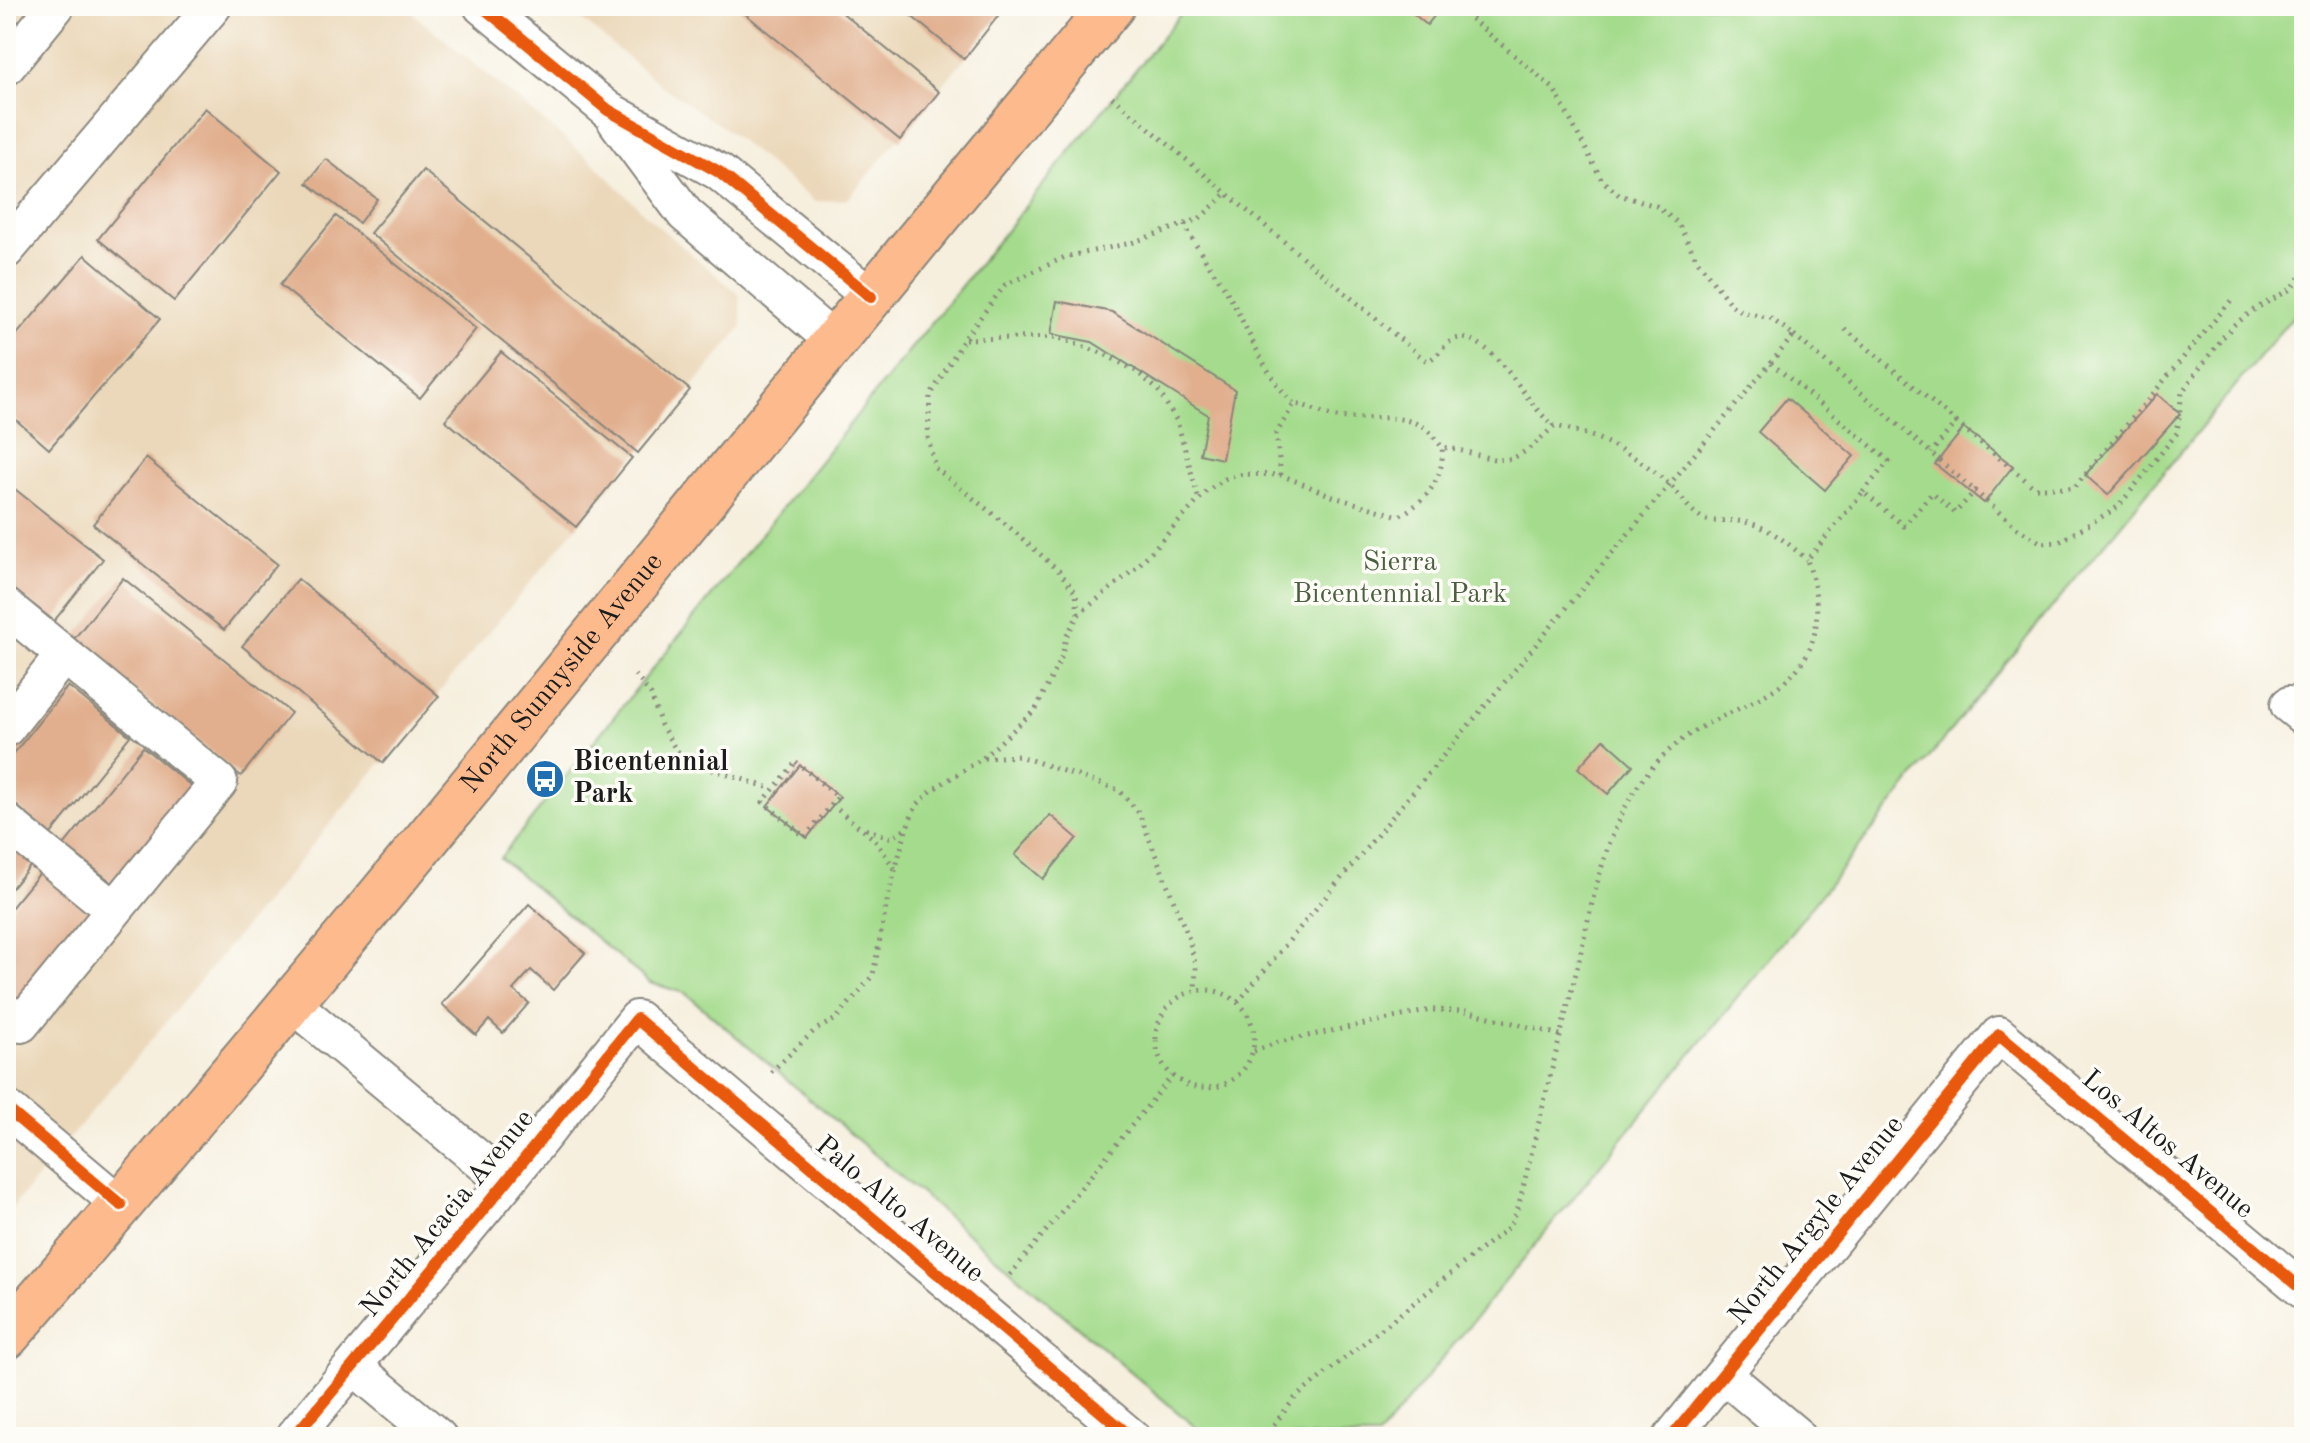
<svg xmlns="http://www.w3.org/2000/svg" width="2310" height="1443" font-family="'Old Standard TT',serif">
	<rect width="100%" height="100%" fill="#fdfcf7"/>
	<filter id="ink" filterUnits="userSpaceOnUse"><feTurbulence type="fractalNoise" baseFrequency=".0125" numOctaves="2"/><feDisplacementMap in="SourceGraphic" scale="16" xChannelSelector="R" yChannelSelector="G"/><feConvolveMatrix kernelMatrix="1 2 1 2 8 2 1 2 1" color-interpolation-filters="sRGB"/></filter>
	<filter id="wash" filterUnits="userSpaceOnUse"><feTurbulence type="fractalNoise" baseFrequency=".006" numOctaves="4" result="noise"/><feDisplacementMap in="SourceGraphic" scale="32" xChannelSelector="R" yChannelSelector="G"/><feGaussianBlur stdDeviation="1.8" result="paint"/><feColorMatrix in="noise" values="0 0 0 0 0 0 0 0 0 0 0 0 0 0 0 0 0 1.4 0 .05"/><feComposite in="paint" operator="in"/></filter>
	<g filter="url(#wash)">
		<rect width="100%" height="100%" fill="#f6efde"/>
		<path fill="#ebd8ba" d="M6,6H404L593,162L653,222L739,294L742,327L6,1215Z
			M565,6H1008L848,199L815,202L728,131L662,86Z"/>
		<path fill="#a4db8c" stroke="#607c54" stroke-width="2" d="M1187,6H2304V303L1967,710L1801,920L1378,1437H1207L685,993L650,983L500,858Z"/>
		<g id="blocks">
			<path fill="#e1af8e" d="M740,6H834L939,92L900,140L738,8Z
				M899,6H1006L964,59Z
				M1404,6H1442L1427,25Z
				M205,108L281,171L174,301L98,239Z
				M326,159L377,199L359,223L307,183Z
				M423,170L690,390L638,453L370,233Z
				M336,216L476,329L420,398L280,285Z
				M85,255L160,319L49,449L6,411V347Z
				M1057,301L1112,312L1235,390L1222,459L1200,454L1208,415L1092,342L1051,334Z
				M501,352L632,458L576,527L445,420Z
				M2157,394L2180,414L2108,495L2085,475Z
				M1787,398L1854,456L1825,490L1758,432Z
				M1964,428L2013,466L1984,503L1935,464Z
				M146,458L277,564L224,630L93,524Z
				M6,482L103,559L54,621L6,583Z
				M123,578L291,713L241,776L73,640Z
				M298,579L439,696L383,763L242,646Z
				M68,686L130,736L51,834L6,797V763Z
				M1604,739L1633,765L1608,794L1578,768Z
				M143,747L206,798L128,895L64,845Z
				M800,765L840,797L807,838L767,806Z
				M1050,815L1077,838L1043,879L1015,855Z
				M6,837L35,860L6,895Z
				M44,868L111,923L31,1020L6,999V914Z
				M529,904L585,953L553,990L531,970L513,990L529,1003L503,1033L489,1020L476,1035L442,1004Z"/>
		</g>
	</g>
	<g filter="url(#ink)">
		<use href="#blocks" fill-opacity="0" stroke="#89867d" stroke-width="2"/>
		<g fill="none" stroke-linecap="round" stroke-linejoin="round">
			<g stroke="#89867d" stroke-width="40">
				<path id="minor" d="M482,6L608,110L719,172L871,297
					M6,67L56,6
					M616,121L685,214L834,341
					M6,250L213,6
					M6,607L219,782L21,1024L6,1012
					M2289,705L2304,717
					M6,728L64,655
					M6,822L114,910
					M290,1002L506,1182
					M6,1108L121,1205
					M353,1366L438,1437
					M1724,1375L1798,1437
					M294,1437L506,1182L637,1019L1131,1437
					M1672,1437L1999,1035L2304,1291"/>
			</g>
			<g stroke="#89867d" stroke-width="48">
				<g id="major">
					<path id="s1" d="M6,1337C385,903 741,448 1112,6"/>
				</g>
			</g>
			<path stroke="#89867d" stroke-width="5" stroke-dasharray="2 6" stroke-linecap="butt" d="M1112,97L1419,355L1427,361C1439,356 1442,347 1451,341C1480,324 1518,386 1532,403C1538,411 1546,419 1553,426
				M1185,224C1187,234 1216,275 1224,287C1248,326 1261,371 1294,404
				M1845,329L1956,422L1931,453
				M1794,335L1975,491
				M965,339L1057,337L1104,354L1136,371L1158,390L1177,421L1199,500
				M1771,363L1889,461L1863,492
				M1956,422L2035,488H2074L2234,297
				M1281,475L1276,434L1294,404C1310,405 1321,415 1337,417C1366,421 1398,411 1425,428C1431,433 1437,441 1442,447
				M1078,614L1076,593L1059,571L1008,526L935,468L928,437L930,396L964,339L1005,285L1065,257L1131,243L1199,219L1226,194
				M635,675L651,695L661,725L676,750L694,764L773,789
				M984,758L1019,756L1119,790L1139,813L1189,939L1196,967L1195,991
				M796,762L838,797L805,837L763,802Z
				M832,805L874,839L895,869
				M866,829L892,838L904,830
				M1156 1039a49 49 0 1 1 98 0a49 49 0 1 1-98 0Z
				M1238,1002L1794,335L1770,318L1745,313L1731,305L1697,260L1678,223L1656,206L1619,195L1602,180L1554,89L1456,6
				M1254,1051L1279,1042L1431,1010L1466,1011L1560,1035
				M771,1072L815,1030L836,1019L873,975L889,892L907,827L916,806L932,790L983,758L1036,709L1062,656L1066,637L1078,615L1137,567L1207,491L1225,479L1243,474L1281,475L1337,498L1399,516C1425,502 1445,479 1442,447C1505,457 1501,478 1554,426C1597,433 1641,457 1672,487C1683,498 1688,510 1702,518C1712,524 1726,519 1738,521C1766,524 1787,542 1807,560
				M1010,1275L1172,1076
				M1264,1437L1295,1398L1510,1226L1518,1208C1537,1130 1556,1052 1576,973C1592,907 1602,836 1642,780C1657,760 1678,740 1700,728C1726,713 1756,703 1780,685C1823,653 1823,606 1807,560L1863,492L1904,526L1932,493L1955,513L1975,491L2018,529L2042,543L2059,542L2118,507L2177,433L2182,392L2223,337L2235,324L2255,309L2291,289L2304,273"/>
			<use href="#minor" stroke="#fff" stroke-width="36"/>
			<use href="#major" stroke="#fcba8d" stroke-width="44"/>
			<g stroke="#fdfcf7" stroke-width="17">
				<path id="cycleway" d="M482,6L608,110L719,172L871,297
					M6,1108L121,1205
					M294,1437L506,1182L637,1019L1131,1437
					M1672,1437L1999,1035L2304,1291"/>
			</g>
			<use href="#cycleway" stroke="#e8590c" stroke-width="12"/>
		</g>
	</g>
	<defs>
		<g id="bus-disc" transform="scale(2)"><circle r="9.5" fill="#1f6fb2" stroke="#fdfcf7"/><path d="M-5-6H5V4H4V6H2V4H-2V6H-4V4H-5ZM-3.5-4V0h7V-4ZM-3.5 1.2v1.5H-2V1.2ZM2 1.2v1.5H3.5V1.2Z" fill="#fff"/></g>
	</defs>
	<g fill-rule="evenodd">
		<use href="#bus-disc" x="545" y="779"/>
	</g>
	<g text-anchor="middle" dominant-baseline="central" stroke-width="7" stroke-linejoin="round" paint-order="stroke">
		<g font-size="28" fill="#4c5f43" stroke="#fdfcf7">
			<text x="1400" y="563">Sierra<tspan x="1400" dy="32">Bicentennial Park</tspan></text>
		</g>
		<g font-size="28" fill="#1c1c1c" stroke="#fdfcf7">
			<text stroke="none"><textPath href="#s1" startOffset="866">North Sunnyside Avenue</textPath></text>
			<text transform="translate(2167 1145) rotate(40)">Los Altos Avenue</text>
			<text transform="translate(899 1210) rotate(40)">Palo Alto Avenue</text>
			<text transform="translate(448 1214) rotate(-51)">North Acacia Avenue</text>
			<text transform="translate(1817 1221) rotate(-51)">North Argyle Avenue</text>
		</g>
		<g font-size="28" font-weight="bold" fill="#1c1c1c" stroke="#fdfcf7" text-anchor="start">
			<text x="573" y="763">Bicentennial<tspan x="573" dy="32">Park</tspan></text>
		</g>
	</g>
	<rect width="2310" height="1443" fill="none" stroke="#fdfcf7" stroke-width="32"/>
</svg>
